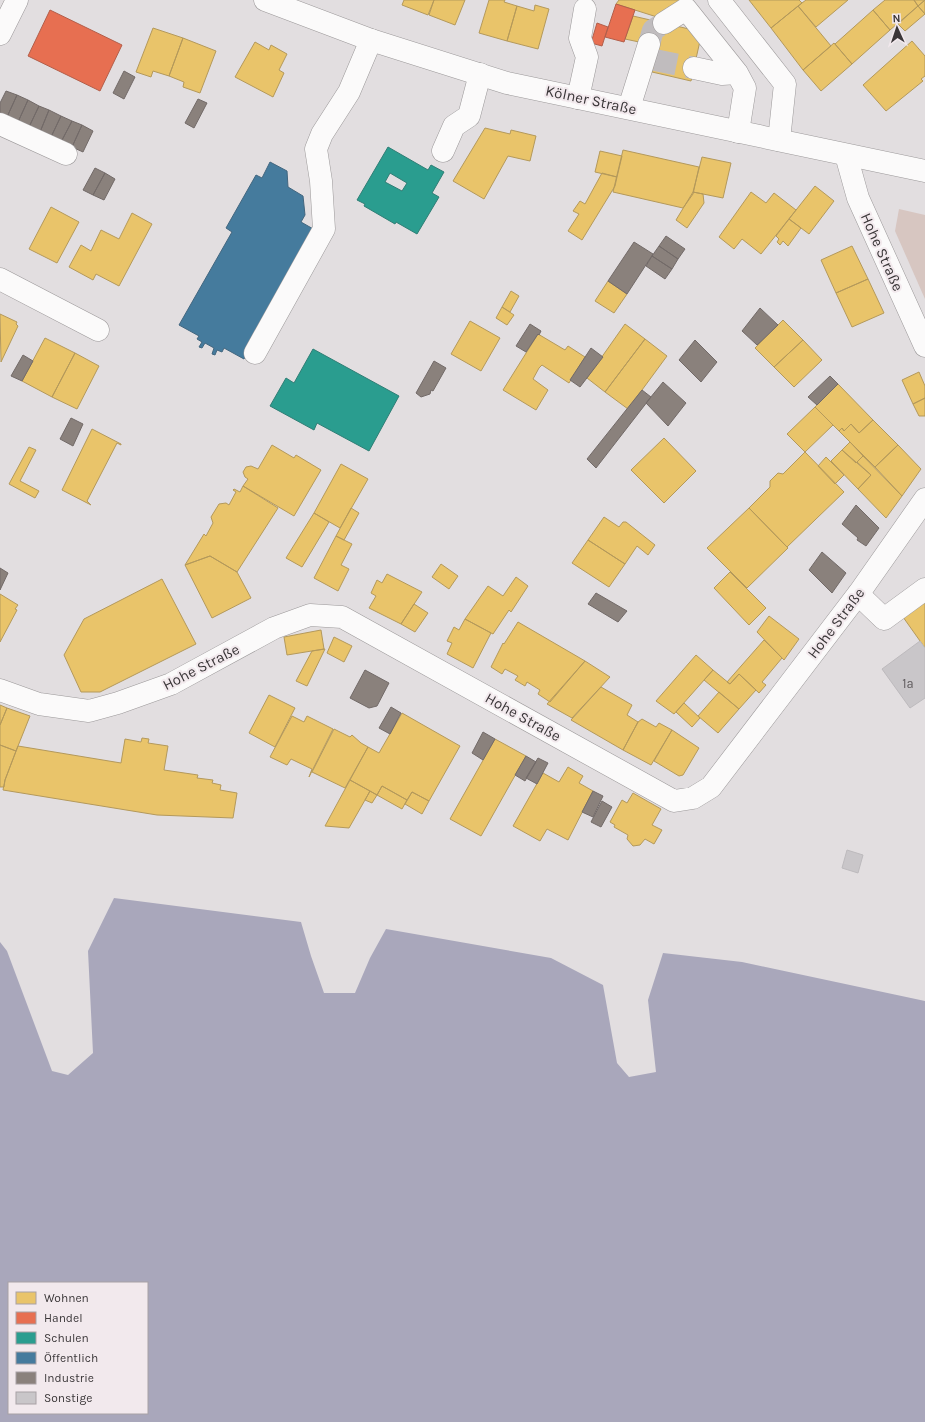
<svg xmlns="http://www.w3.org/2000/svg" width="925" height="1422" font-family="Karla,sans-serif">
	<rect width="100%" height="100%" fill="#e2dee0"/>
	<path fill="#d7c6c1" d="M899,209L925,215V299L895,231Z"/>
	<path fill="#a9a7bb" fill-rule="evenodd" d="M114,898L301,922L311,956L324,993H355L370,958L386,929L551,958L603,985L617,1063L629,1077L656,1072L648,1000L663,953L742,962L925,1001V1422H0V942L7,951L52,1071L68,1075L93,1053L88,951ZM9,1283H147V1413H9Z"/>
	<path fill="#e9c46a" stroke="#b4995b" d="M404,0H434L428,15L402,5Z
		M434,0H465L455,25L429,15Z
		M489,0H505L504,2L517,6L507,41L479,33Z
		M619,0H680L657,17L616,4Z
		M749,0H799L802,3L771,28Z
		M806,0H848L816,27L798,6Z
		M885,0H914L918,6L890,30L873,10Z
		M914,0H925L918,6Z
		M925,0V14L918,6Z
		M535,5L549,9L538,49L507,41L517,6L534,11Z
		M798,6L831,46L803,70L771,28Z
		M918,6L925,14L905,31L898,24Z
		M873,10L890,30L852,64L835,44Z
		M633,16L702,32L691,81L652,72L658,46L625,39Z
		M153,28L183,38L169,76L153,71L151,77L136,72Z
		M183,38L216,51L200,93L183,87L184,82L169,76Z
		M912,41L925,56V76L921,79L923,81L886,111L863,85Z
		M255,42L269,50L271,45L287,54L279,70L284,73L273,97L235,77Z
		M834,43L852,64L821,91L803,70Z
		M485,128L510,134L511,130L536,136L530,161L508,156L484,199L453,181Z
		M623,150L699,167L693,194L683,208L613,192Z
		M600,151L622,156L617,177L595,172Z
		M702,157L731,163L723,198L693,192Z
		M602,173L617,177L615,186L582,240L568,231L579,214L573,211L580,201L585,204Z
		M815,186L834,201L809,234L789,219Z
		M693,192L703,194L704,203L687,228L676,220Z
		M751,192L766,203L774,193L796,210L761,254L742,239L734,249L719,237Z
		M51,207L79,222L57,263L29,249Z
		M132,213L152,224L119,286L96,274L93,280L69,267L81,245L91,251L101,230L119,239Z
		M789,219L801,228L788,246L783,241L780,245L777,242L779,239L776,236Z
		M852,246L868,279L836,293L821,260Z
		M868,279L884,313L852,327L836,293Z
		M608,281L627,294L614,313L595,301Z
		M511,291L519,296L510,312L502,307Z
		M502,307L514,315L507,325L496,318Z
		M0,314L17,322L16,324L18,326L1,362Z
		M783,320L803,340L774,367L755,348Z
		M470,321L500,338L481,371L451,354Z
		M625,324L645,339L605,392L587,378Z
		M538,334L565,350L568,346L585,357L569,383L542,365L539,368L533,379L548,390L536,410L503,390Z
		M45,338L75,353L52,397L22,381Z
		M645,339L667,356L628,409L605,392Z
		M803,340L822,360L794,387L774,367Z
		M75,353L99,366L77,409L52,397Z
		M919,372L925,386V398L913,404L902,380Z
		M838,384L873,420L859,433L851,424L844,431L842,428L839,431L815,407Z
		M925,398V416H919L913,404Z
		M815,407L833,425L805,452L787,434Z
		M873,420L898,445L875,467L839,431L842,428L844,431L851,424L859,433Z
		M92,429L121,444V445L117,443L87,501L91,505L62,490Z
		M664,438L696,471L664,503L631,470Z
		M850,442L863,456L856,463L842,450Z
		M272,445L294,458L296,455L321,470L294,516L243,486L248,479L245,477L243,472L246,467L251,466L258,469Z
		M898,445L921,469L902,496L875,467Z
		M29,447L36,450L20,481L39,491L35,498L9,484Z
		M842,450L871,475L858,489L831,461Z
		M805,452L844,492L787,547L749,508L770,487V481L778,473L783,474Z
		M863,456L902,496L886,518L858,489L871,475L857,462Z
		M826,457L844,475L835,484L818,466Z
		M341,464L368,479L340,528L314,513Z
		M243,486L278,508L237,572L210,556L185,565L204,534L206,536L213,523L211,517L219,504L226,503L229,505L236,492L233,490L234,489L240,492Z
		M351,508L359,513L344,540L336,536Z
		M749,508L788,548L747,588L707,548Z
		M314,513L329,522L302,567L286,558Z
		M604,517L619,527L623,522H626L655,545L648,555L637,546L625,564L588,540Z
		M336,536L352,544L341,565L349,569L338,591L314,578Z
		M588,540L625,564L609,587L572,563Z
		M210,556L237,572L251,598L212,618L185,565Z
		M441,564L458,576L449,589L432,577Z
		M730,572L766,608L749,625L714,588Z
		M387,574L422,592L401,624L369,608L376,596L371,593L377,580L382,583Z
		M516,577L528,586L511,612L509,610L493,634L465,619L488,586L503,596Z
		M162,579L196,644L100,692H81L64,655L84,619Z
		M0,594L18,605L15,609L17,610L0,642Z
		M925,601V648L903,617Z
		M414,604L428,613L415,632L401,624Z
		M769,616L799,639L784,660L757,632Z
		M465,619L491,633L473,668L447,654L452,643L447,641L454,627L459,630Z
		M518,622L585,661L550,702L538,694L540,690L527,682L525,686L515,680L518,676L505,669L502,674L491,667L503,643L504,644Z
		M321,630L324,649L287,655L284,637Z
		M334,637L352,646L344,662L327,653Z
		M764,640L782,658L762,682L766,685L759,693L739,674L730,684L727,682Z
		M325,649L307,686L296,681L312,651Z
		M696,655L713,670L674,714L656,701Z
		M585,661L610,677L572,718L547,704Z
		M713,670L730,684L739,674L756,690L739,709L704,680Z
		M601,687L632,705L627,715L638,722L623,750L571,720Z
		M719,692L739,709L718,733L698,716Z
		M269,695L295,708L275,747L249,733Z
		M684,703L700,718L692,727L676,712Z
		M0,705L7,708L0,725Z
		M7,708L30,716L16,751L0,745V725Z
		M402,713L460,746L429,801L412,792L407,800L382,786L377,795L350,780L368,747L379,753Z
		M292,716L304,722L307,716L333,729L309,777L312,769L291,759L287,765L270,757Z
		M642,719L656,727L659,723L672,730L651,765L623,750L638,722Z
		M334,729L350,737L352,735L361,743L368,747L345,788L312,772Z
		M672,730L699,748L683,775L679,776L654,761Z
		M142,738L149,739L148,743L168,746L164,770L198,775L197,778L213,780L212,783L221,785L220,790L237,793L233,818L157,815L3,790L5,780L18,746L121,763L125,739L141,742Z
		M495,739L526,756L481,836L450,819Z
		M0,745L16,751L5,780L4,787H0Z
		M568,767L583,776L579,783L593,791L568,840L547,829L540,841L513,826L543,773L559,782Z
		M350,780L370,791L365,800L349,828L325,826Z
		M382,786L407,800L402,809L377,795Z
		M370,791L377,795L372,803L365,800Z
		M412,792L429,801L422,814L405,804Z
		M633,793L661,809L652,825L662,830L654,844L645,839L640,845L633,846L627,839L628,835L614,827L615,825L610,822L622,800L627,803Z"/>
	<path fill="#e76f51" stroke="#b35e4a" d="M616,4L635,10L624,42L605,37Z
		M50,10L122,45L100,91L28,56Z
		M597,23L608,27L602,46L591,43Z"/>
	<path fill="#2a9d8f" stroke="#2f7e75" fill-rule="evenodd" d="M388,147L428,170L431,165L444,172L432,193L439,197L417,234L396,222L395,224L364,206L365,204L357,200ZM390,173L407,183L402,191L385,182Z
		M313,349L399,396L369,451L317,423L314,430L270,406L286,378L294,383Z"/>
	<path fill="#457b9d" stroke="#42667f" d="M270,162L287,171L288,187L303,196L305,215L301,222L315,230L244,359L224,348L222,352L217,350L215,355L212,354L214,348L205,343L202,348L199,347L202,342L197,339L199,336L179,325L232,232L226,228L256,175L262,178Z"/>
	<path fill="#8a817c" stroke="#726a68" d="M124,71L135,77L124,99L113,93Z
		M6,91L17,95L7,117L0,114V103Z
		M17,95L28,100L18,122L7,117Z
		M198,99L207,103L194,128L185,123Z
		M28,100L39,106L29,127L18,122Z
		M39,106L49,110L40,132L29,127Z
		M49,110L61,116L51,137L40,132Z
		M61,116L72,121L61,142L51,137Z
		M72,121L82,125L72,147L61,142Z
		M82,125L93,131L83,152L72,147Z
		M95,168L105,173L93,195L83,190Z
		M105,173L115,179L104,200L93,195Z
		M666,236L685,249L678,259L659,246Z
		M634,242L653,254L627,294L608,281Z
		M659,246L678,259L672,269L652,256Z
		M652,256L672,269L665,279L646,266Z
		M760,308L778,325L757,345L742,331Z
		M530,324L541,331L539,335L538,334L526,352L516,346Z
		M695,340L717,362L701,382L679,360Z
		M591,348L603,357L580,387L570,380Z
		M23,355L33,361L22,381L11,376Z
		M434,361L446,368L433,391L431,390L430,394L421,397L416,393Z
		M830,376L838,384L817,405L808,397Z
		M663,382L686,403L668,426L646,403Z
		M642,390L651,397L596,468L587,459Z
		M71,418L83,424L73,446L60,439Z
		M856,505L879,528L866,546L857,540L858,538L842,524Z
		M822,552L846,573L832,593L809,570Z
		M0,568L8,573L0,590Z
		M596,593L627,611L618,622L588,604Z
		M365,670L389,683L377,706L369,708L350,698Z
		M391,707L401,713L390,734L379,728Z
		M483,732L495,739L483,760L472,753Z
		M526,756L536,762L525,781L515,775Z
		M538,758L548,763L537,784L526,778Z
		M593,791L603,796L593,817L582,812Z
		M602,801L612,807L601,827L591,822Z"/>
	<path fill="#c9c6c9" stroke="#bdbabd" d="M920,641L925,648V698L910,708L882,669Z
		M847,850L863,855L858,873L842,868Z"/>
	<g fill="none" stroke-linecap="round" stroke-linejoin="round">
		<path stroke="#c0bcbe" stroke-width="22" stroke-dasharray="22 11" stroke-linecap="butt" d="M649,44L653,30L664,23
			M655,60L694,68"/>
		<g stroke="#9b9899" stroke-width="23">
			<path id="minor" d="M719,0L785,84L779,140
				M664,23L686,9L737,73L745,88L738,132
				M0,34L17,0
				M694,68L722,74L737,73
				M578,98L587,57L580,38L585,9
				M629,108L649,44
				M0,124L66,154
				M443,151L454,126L469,116L480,74
				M846,155L858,198L925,346
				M0,279L98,330
				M255,353L324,229L321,181L316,149L322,134L349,92L371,40
				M858,594L884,619L925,589
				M0,690L39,704L89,711L118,703L171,684L274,628L310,615L342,617L674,801L693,798L711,787L859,593L925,499"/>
		</g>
		<g stroke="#9b9899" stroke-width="23">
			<path id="major" d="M265,0L371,40L507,83L925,171"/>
		</g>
		<use href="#minor" stroke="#fbfafa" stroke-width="22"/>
		<use href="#major" stroke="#fbfafa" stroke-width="22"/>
	</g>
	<g text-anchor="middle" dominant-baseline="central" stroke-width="4" stroke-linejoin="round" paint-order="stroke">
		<g font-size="13" fill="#605c5e">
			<text x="908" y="683">1a</text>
		</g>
		<g font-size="15" fill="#3a3638" stroke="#f2e9ed">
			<text transform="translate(591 100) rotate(12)">Kölner Straße</text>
			<text transform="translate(882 252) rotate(66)">Hohe Straße</text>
			<text transform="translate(836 623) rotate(-53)">Hohe Straße</text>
			<text transform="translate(201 667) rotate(-27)">Hohe Straße</text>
			<text transform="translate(523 717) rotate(29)">Hohe Straße</text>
		</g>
	</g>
	<rect x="8" y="1282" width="140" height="132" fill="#f2e9ed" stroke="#a8a1a5"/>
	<rect x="16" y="1292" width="20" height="12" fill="#e9c46a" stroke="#a8a1a5"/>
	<text x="44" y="1302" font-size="12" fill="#3a3638">Wohnen</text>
	<rect x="16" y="1312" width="20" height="12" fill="#e76f51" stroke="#a8a1a5"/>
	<text x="44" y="1322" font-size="12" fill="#3a3638">Handel</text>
	<rect x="16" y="1332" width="20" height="12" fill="#2a9d8f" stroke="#a8a1a5"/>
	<text x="44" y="1342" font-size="12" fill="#3a3638">Schulen</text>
	<rect x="16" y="1352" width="20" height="12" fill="#457b9d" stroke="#a8a1a5"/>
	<text x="44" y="1362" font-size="12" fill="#3a3638">Öffentlich</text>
	<rect x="16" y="1372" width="20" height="12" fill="#8a817c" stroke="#a8a1a5"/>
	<text x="44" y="1382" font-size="12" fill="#3a3638">Industrie</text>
	<rect x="16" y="1392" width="20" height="12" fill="#c9c6c9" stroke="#a8a1a5"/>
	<text x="44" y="1402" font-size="12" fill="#3a3638">Sonstige</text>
	<g transform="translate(897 28) rotate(357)" stroke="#f2e9ed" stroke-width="3" paint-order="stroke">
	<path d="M0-3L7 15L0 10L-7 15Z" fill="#3a3638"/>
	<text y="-6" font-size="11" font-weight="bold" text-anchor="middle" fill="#3a3638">N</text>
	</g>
</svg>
